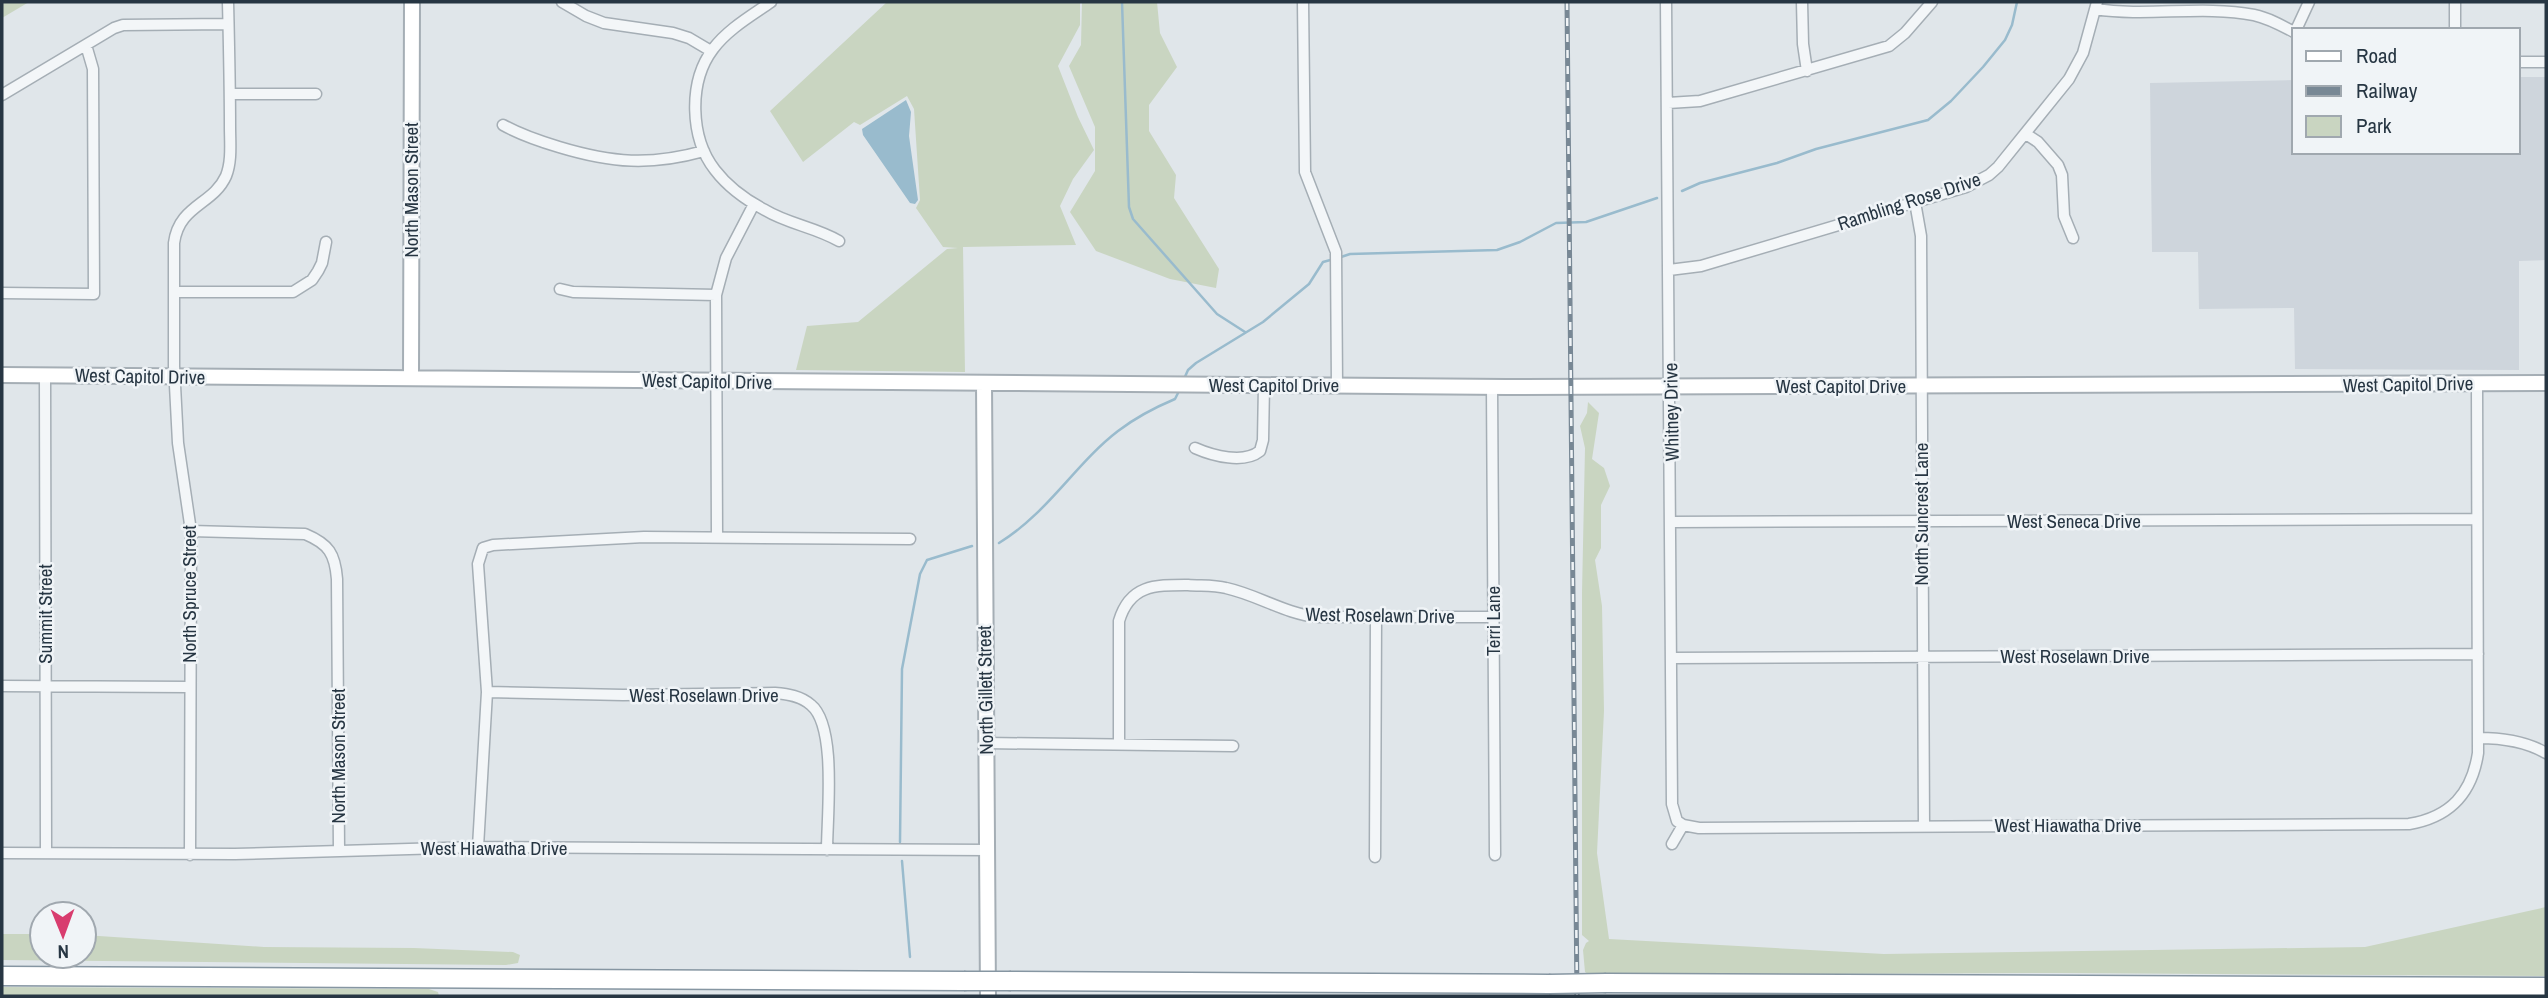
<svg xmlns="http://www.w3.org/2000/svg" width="2548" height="998" font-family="'Archivo Narrow',sans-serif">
	<rect width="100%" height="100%" fill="#e0e6ea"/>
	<path fill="#ced5dc" d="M2518,77H2546V260L2519,261V370L2295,369L2294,308L2199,309L2198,252H2152L2150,83L2294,80V152H2518Z"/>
	<path fill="#c9d5c1" d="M2,2H29L2,18Z
		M887,2H1080V25L1058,66L1078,117L1094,150L1073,179L1060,206L1076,245L963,247L965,372L796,370L807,326L858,322L947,249L958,248L943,247L916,208L920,200L914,109L907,96L860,125L854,122L803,162L770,111Z
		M1082,2H1157L1160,33L1177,67L1149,105V131L1176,175L1174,198L1219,269L1216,288L1170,279L1096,251L1070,212L1095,171V127L1069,66L1081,45Z
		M1588,402L1599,413L1592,459L1604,468L1610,486L1601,505V548L1595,560L1602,606L1604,711L1597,853L1609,939L1884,954L2365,947L2546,907V976L2061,973L1589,975L1585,972L1583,950L1586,943L1589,941L1582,935V593L1585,448L1580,426L1587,413Z
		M2,934H42V956H84V935L264,947L414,948L513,952L520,955L518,963L506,965L2,960Z
		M2,987L429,989L438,992L439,996H2Z"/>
	<path fill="#99bbcd" d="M906,100L911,112L909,136L918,200L915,204L910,203L863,135L862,129Z"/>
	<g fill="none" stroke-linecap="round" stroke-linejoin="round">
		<path stroke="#99bbcd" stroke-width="2.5" d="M1122,2L1129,207L1133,219L1217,314L1245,332
			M1682,191L1700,183L1777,163L1816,149L1928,120L1951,101L1983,67L2005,40L2012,25L2017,2
			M1341,257L1350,254L1497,250L1520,242L1556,223L1586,222L1657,198
			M1184,379L1188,370L1196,363L1263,322L1309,284L1323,262L1334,259
			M999,543C1048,513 1075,464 1118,431C1135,418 1156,407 1175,399L1179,391
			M900,842L902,669L920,574L927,560L972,546
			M902,861L910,957"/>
		<g stroke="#a5aeb5" stroke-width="13">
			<path id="street" d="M562,2L586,16L604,23L673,33L689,38L711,51
				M771,2C751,16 728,29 713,49C688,82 690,138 715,170C728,187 746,200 765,210C788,224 815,227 839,241
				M1303,2L1305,172L1336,252L1337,385
				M1666,2L1672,804L1677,821L1683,825L1699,828L2409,824C2451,817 2472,793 2478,753L2477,383
				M1802,2L1803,44L1807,71
				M2095,9C2148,17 2202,5 2254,15C2268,18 2281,25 2294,32
				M2296,30L2309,2
				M2455,30V2
				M2518,62H2546
				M230,94H316
				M2,95L114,28L123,25L228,24
				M1668,103L1700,101L1889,46L1905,33L1932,2
				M503,125C521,135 539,141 559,147C612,163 650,166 704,151
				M2026,134L2038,142L2058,165L2062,175L2064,216L2073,238
				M1915,202L1921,236L1924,826
				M1669,270L1701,266L1966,187L1989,175L1998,167L2069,79L2083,53L2097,2
				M560,289L573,292L716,295
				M174,292H293L312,280L318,271L322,263L326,242
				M2,293L94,294L93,69L86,45
				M45,376L46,853
				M1492,387L1495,855
				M1195,448C1213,456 1244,464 1260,451L1263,440L1264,385
				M1672,522L2477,519
				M191,531L305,534C329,544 335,554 337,579L339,850
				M717,536L716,295L726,258L754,204
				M1673,658L2478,654
				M2,686L189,687
				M487,692L623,695L775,693C788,694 801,696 811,705C837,726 827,816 827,850
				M2479,738C2503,738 2525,741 2546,753
				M986,743L1233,746
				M1119,744V621C1130,584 1156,585 1188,585C1201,586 1214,585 1226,588C1258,595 1285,614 1318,617H1492
				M1672,844L1683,825
				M478,847L487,692L478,564L483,548L493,545L644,537L910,539
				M2,853L235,854L478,847L987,850
				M190,855L191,531L178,443L174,366V243C179,205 213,205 226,176C232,161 230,143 230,127C230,85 229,44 228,2
				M1375,857L1376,616"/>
		</g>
		<g stroke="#a5aeb5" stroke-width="18">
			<path id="secondary" d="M2,375L1506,387L2546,383
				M411,378L412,2
				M984,383L988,996"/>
		</g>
		<g stroke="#8696a2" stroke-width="21">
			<path id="highway" d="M2,976L964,981
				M1011,981L1549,984
				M1606,983L2546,987"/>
		</g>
		<use href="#street" stroke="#f3f6f8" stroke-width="10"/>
		<use href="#secondary" stroke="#fff" stroke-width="14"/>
		<use href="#highway" stroke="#fff" stroke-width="18"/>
		<g stroke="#788895" stroke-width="5">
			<path id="rail" d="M1567,2L1577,996"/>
		</g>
		<use href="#rail" stroke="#f0f4f7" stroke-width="2.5" stroke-dasharray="8" stroke-linecap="butt"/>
		<g stroke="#8696a2" stroke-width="21" stroke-linecap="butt">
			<path id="highway-bridge" d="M964,981H1011
				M1549,984L1606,983"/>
		</g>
		<use href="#highway-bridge" stroke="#fff" stroke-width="18"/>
	</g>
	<g text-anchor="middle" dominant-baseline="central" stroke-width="5" stroke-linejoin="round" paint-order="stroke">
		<g font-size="19" fill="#273643" stroke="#f0f4f7">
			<text transform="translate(411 190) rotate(-90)">North Mason Street</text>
			<text transform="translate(1909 201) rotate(-18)">Rambling Rose Drive</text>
			<text transform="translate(140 376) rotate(1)">West Capitol Drive</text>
			<text transform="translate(707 381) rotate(1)">West Capitol Drive</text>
			<text transform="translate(2408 384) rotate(-1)">West Capitol Drive</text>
			<text x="1274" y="385">West Capitol Drive</text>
			<text x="1841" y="386">West Capitol Drive</text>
			<text transform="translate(1671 412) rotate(-91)">Whitney Drive</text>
			<text transform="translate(1921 514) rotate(-90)">North Suncrest Lane</text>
			<text x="2074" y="521">West Seneca Drive</text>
			<text transform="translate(189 594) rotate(-90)">North Spruce Street</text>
			<text transform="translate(45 614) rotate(-90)">Summit Street</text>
			<text transform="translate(1380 615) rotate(1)">West Roselawn Drive</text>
			<text transform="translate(1493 621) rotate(-90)">Terri Lane</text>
			<text x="2075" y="656">West Roselawn Drive</text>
			<text transform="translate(985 690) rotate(-91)">North Gillett Street</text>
			<text x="704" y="695">West Roselawn Drive</text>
			<text transform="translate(338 756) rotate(-90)">North Mason Street</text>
			<text x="2068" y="825">West Hiawatha Drive</text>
			<text x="494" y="848">West Hiawatha Drive</text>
		</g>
	</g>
	<rect width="2548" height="998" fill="none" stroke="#273643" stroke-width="7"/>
	<rect x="2292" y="28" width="228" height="126" fill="#f0f4f7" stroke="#a0a8af" stroke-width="2"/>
	<rect x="2306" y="51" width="35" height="10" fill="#ffffff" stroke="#a0a8af" stroke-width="2"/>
	<text x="2356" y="63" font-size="21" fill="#273643">Road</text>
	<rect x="2306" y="86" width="35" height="10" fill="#788895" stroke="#a0a8af" stroke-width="2"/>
	<text x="2356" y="98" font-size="21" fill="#273643">Railway</text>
	<rect x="2306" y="116" width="35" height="21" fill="#c9d5c1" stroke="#a0a8af" stroke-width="2"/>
	<text x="2356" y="133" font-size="21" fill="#273643">Park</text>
	<g transform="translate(63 935) rotate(179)"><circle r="33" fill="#f0f4f7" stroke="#a0a8af" stroke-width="2"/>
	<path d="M0-5L12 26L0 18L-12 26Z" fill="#d83c6e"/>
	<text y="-10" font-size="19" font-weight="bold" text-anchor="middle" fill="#273643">N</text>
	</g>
</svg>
